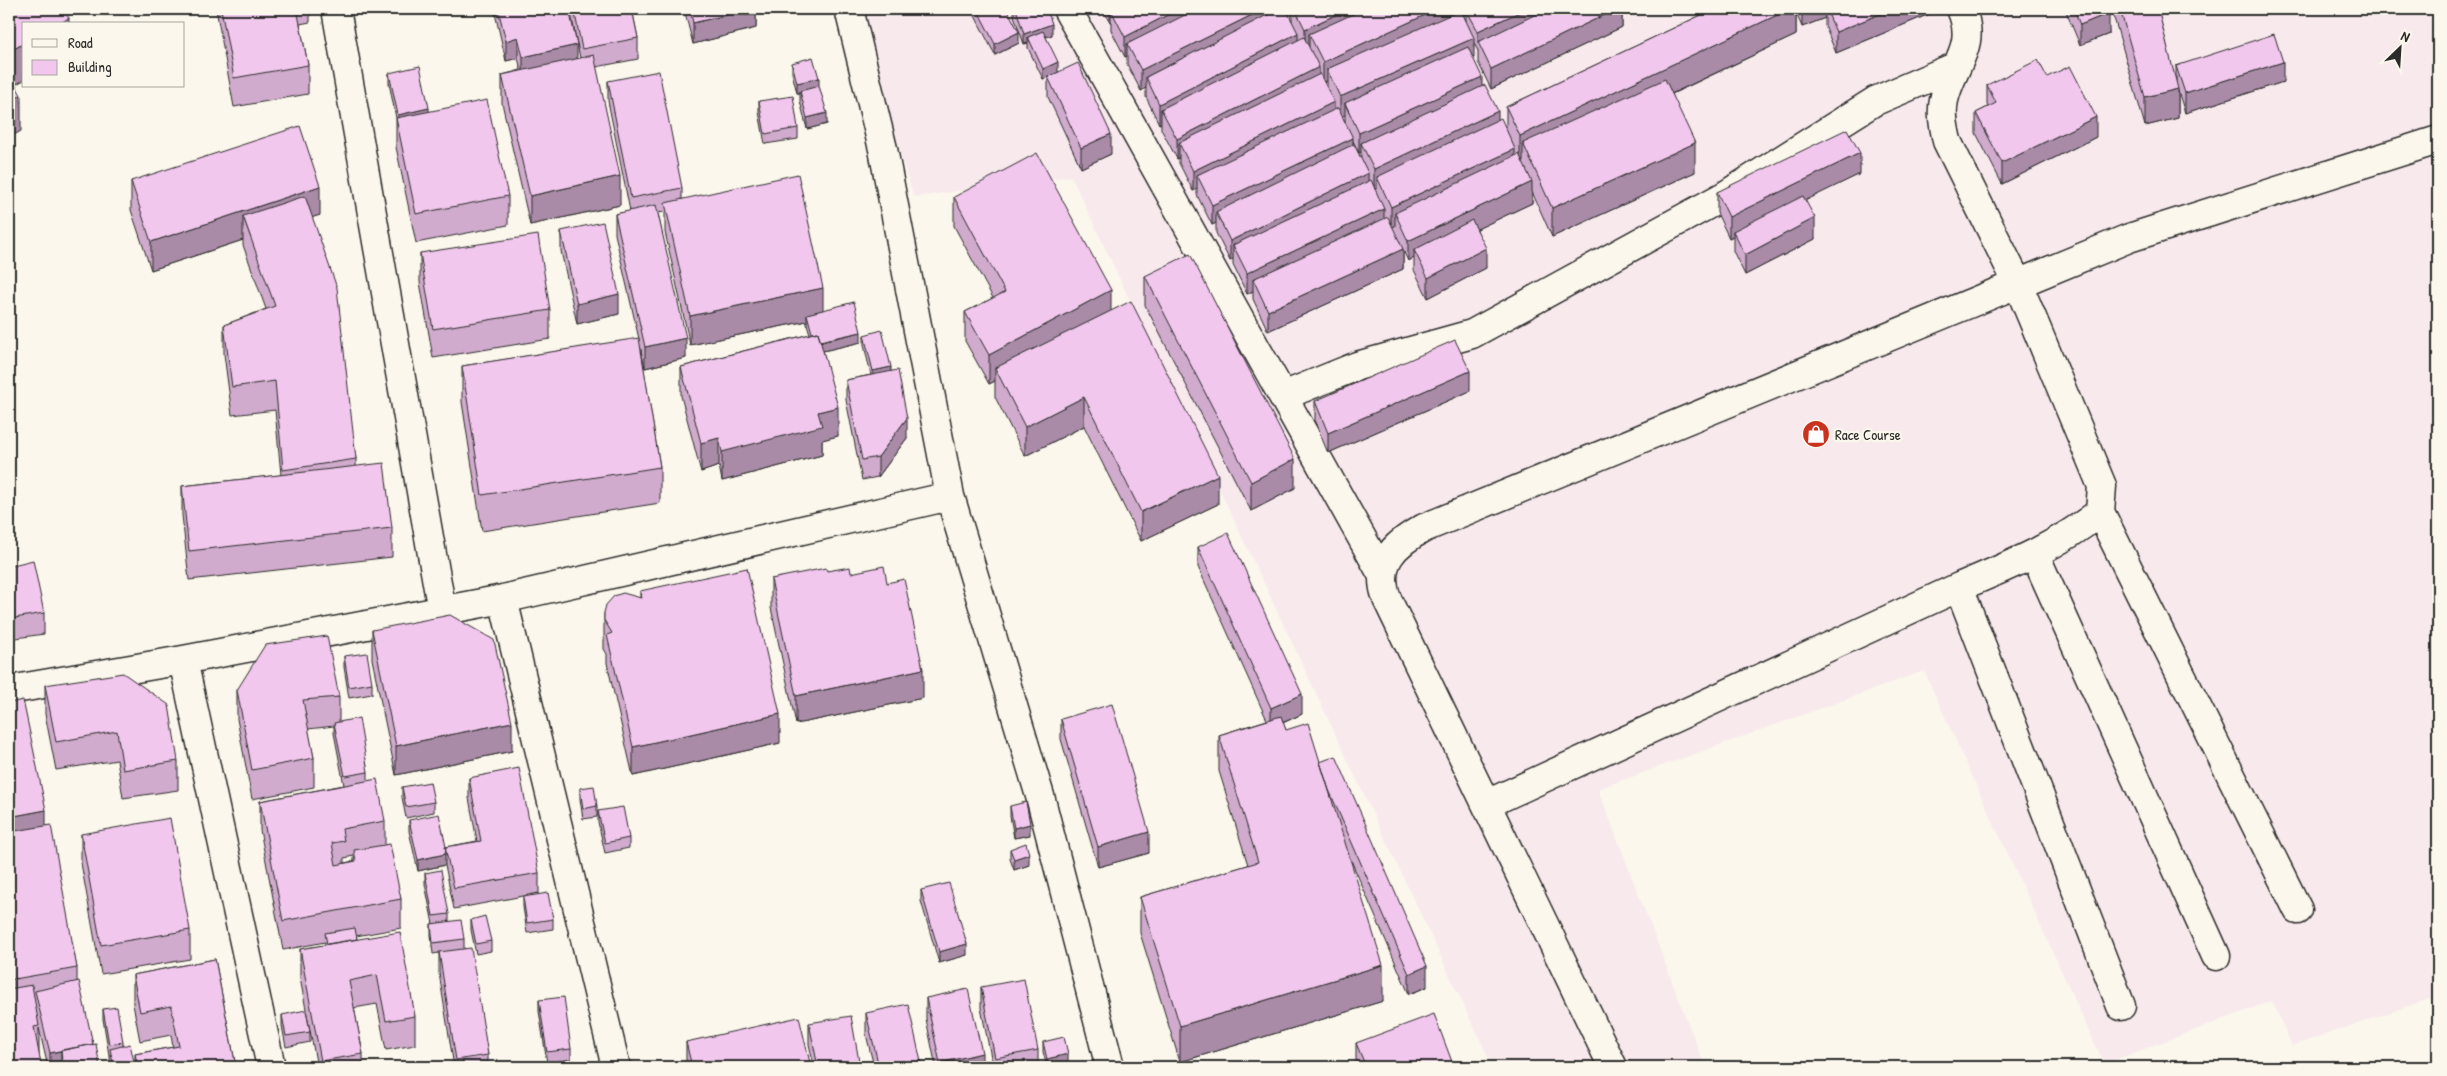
<svg xmlns="http://www.w3.org/2000/svg" width="2447" height="1076" font-family="'Patrick Hand',sans-serif">
	<rect width="100%" height="100%" fill="#fbf7ec"/>
	<filter id="ink" filterUnits="userSpaceOnUse"><feTurbulence type="fractalNoise" baseFrequency=".02" numOctaves="2"/><feDisplacementMap in="SourceGraphic" scale="10" xChannelSelector="R" yChannelSelector="G"/><feConvolveMatrix kernelMatrix="1 2 1 2 8 2 1 2 1" color-interpolation-filters="sRGB"/></filter>
	<g filter="url(#ink)">
		<path fill="#f8e9ed" d="M854,9H2438V996L2292,1046L2272,1001L2104,1064L1924,671L1598,789L1705,1067H1493L1071,176L914,197Z"/>
		<g fill="none" stroke-linecap="round" stroke-linejoin="round">
			<g stroke="#2b2b2b" stroke-width="31">
				<path id="minor" d="M336,9L442,611
					M849,9L883,149L950,496L1040,796L1110,1067
					M1067,9L1382,574
					M1283,396L1357,366L1472,334L1724,196L1875,101L1957,66
					M2100,512L2298,910
					M2035,555L2216,956
					M1959,587L2121,1006
					M503,599L616,1067
					M183,660L271,1067
					M9,690L183,660L503,599L950,496
					M1487,804L1959,587C2009,566 2058,546 2100,512L2102,486L2018,284L1947,141C1944,127 1941,114 1944,100C1952,64 1978,47 1961,9
					M1613,1067L1387,599C1374,563 1394,544 1424,528L2129,238L2438,140"/>
			</g>
			<use href="#minor" stroke="#fbf7ec" stroke-width="28"/>
		</g>
		<path fill="#d0abcd" stroke="#2b2b2b" fill-rule="evenodd" d="M216,9H310V22L300,24L308,65V94L234,107Z
			M494,9H569L577,59L580,58L570,9H632L638,38V59L596,67L620,205L530,225L502,103V75L521,70L518,58L506,61Z
			M684,9H756V28L693,44Z
			M972,9H1007L1019,43L995,55L972,10Z
			M1014,9H1047L1052,35L1046,37L1058,72L1111,154L1081,168L1048,97V77L1043,79L1028,48V43L1024,44L1014,16Z
			M1103,9H1452V14L1456,12L1455,9H1622V27L1491,89L1478,62V51L1474,43L1473,58L1482,87L1498,120L1506,131V107L1714,9H1939V10L1836,53L1825,26V18L1802,27L1796,13V35L1672,94L1695,172L1552,237L1532,192V203L1477,229L1486,268L1428,298L1414,270V258L1408,261L1403,250V269L1268,331L1253,299V291L1247,294L1233,265V259L1230,261L1216,233V223L1212,225L1197,195V189L1193,191L1179,163V158L1177,159L1161,129V123L1159,124L1146,97V88L1141,91L1127,64V56L1125,57L1111,30V22H1110ZM1292,12V21L1288,14ZM1466,14V21L1463,15ZM1327,81V89L1324,82ZM1345,115V122L1342,116ZM1353,141L1359,153L1361,152V158L1353,145Z
			M2065,9H2107L2109,34L2080,45Z
			M2109,9H2158L2176,83V66L2283,82L2185,113L2178,91V118L2145,126L2115,21Z
			M792,63L819,86L827,124L807,129L800,101V93H797L792,73Z
			M389,73L429,111L508,196V225L416,243L396,147V118L389,83Z
			M2047,77L2096,137L2002,184L1976,133V113L1988,107L1987,105V85Z
			M608,81L682,188V199L823,310L861,342L823,351L838,436L822,440V455L722,481L719,466L701,472L681,396V367L810,334L807,324V321L690,345L665,232V212L658,213L686,358L645,368L640,346L660,467V503L482,531L462,402V366L639,339L615,234V214L630,211L608,101Z
			M759,101L798,128V139L765,144L759,112Z
			M1860,174L1805,200L1815,239L1745,275L1733,251V236L1729,238L1717,213V192Z
			M131,181L320,215L312,217L356,459V466L392,528V557L189,580L182,515V486L281,475L275,410L232,415L224,354V325L266,309L243,245V240L151,270L131,210Z
			M954,197L1111,311L1218,504L1141,541L1084,426L1025,456L995,397V381L989,384L965,341V312L993,298L954,226Z
			M561,231L619,314L577,324L561,251Z
			M420,253L550,310V339L433,358L420,282Z
			M1145,276L1295,488L1251,511L1145,305Z
			M864,335L891,371L907,438L878,477L862,480L846,400V380L871,375L864,345Z
			M1470,391L1328,453L1315,422V401Z
			M1198,547L1302,714L1283,723L1286,730L1320,762L1427,987L1409,994L1350,858L1383,1001L1180,1062L1140,933V897L1248,865L1219,771V735L1267,720L1198,567Z
			M9,566L44,613V634L9,639Z
			M827,571L851,573L923,698L796,724L771,608V579Z
			M640,591L780,743L633,776L607,663V654L604,649V613L640,598Z
			M372,630L512,751L396,775L372,659Z
			M344,656L372,683V694L349,698L344,667Z
			M45,685L178,761V790L123,798L117,760L56,770L45,714Z
			M237,690L339,697V722L368,772V781L385,821V845L401,899V928L356,936L357,939L415,1016V1045L386,1050L377,1004L354,1008L363,1054V1067H317L300,978V949L325,945V942L283,950L260,830V801L344,785L334,733V726L308,729L314,758V787L252,799L237,719ZM354,856V861L344,863V858Z
			M9,703L46,826L77,968V982L93,1045L100,1067H9ZM39,1028L47,1063L41,1064L39,1054Z
			M1061,719L1149,853L1098,867L1061,739Z
			M469,778L539,873V893L454,909L445,865L418,871L409,831V820L446,847L477,841L469,798Z
			M402,787L434,802V812L406,818L402,797Z
			M580,788L597,806V817L583,819L580,799Z
			M1010,806L1030,835L1014,838L1010,816Z
			M598,811L629,838V848L605,853L598,822Z
			M81,834L190,930V959L101,974L81,863Z
			M1010,849L1029,865L1014,870L1010,859Z
			M425,873L449,914V922L464,939V949L488,1055V1067H454L439,973V953L433,954L431,935V924H433L425,884Z
			M921,890L967,955L939,963L921,901Z
			M523,897L553,919V929L527,933L523,907Z
			M471,920L491,941V951L476,954L471,930Z
			M215,959L236,1067H112L110,1060V1054L109,1055L103,1019V1009L123,1042V1046L135,1066V1054L173,1047L171,1035L140,1041L133,1004V975Z
			M981,987L1038,1050V1067H993L981,1008Z
			M926,998L982,1067H936L926,1019Z
			M539,1000L571,1049V1059L547,1063L539,1011Z
			M866,1013L921,1067H874L866,1034Z
			M282,1015L310,1032V1042L286,1047L282,1026Z
			M809,1023L860,1067H814L809,1044Z
			M686,1042L811,1067H686Z
			M1043,1042L1068,1064L1055,1067H1047L1043,1052Z
			M1356,1043L1454,1067H1356Z"/>
		<path fill="#a98ba7" stroke="#2b2b2b" d="M751,9H756V28L693,44V23Z
			M1110,9H1137L1111,10V22H1110Z
			M1179,9H1218L1127,44V56L1125,57V37Z
			M1264,9H1281L1146,77V88L1141,91V70Z
			M1287,9H1292V12L1287,14Z
			M1348,9H1390L1309,34V47L1305,50V29Z
			M1438,9H1452V22L1327,69V81L1323,83V62Z
			M1458,9H1466V14L1458,17Z
			M1526,9H1568L1478,43V31Z
			M1617,9H1622V27L1491,89V69Z
			M1790,9H1796V35L1531,160L1523,143V164L1520,165V136Z
			M1802,9H1825V18L1802,27Z
			M1892,9H1939V10L1836,53V32Z
			M2109,13V34L2080,45V25Z
			M69,18V24H59Z
			M1052,24V35L1030,42L1028,37V43L1024,44V34Z
			M1019,32V43L995,55V44Z
			M1298,33V53L1161,109V123L1159,124V104Z
			M518,37V58L506,61V41Z
			M1474,38V58L1349,113L1345,103V115L1340,117V97Z
			M24,43V80L9,88V52Z
			M577,45V66L523,77V57Z
			M1058,62V73L1043,79V69Z
			M2283,62V82L2185,113V93Z
			M1319,67V87L1179,143V158L1177,159V139Z
			M1482,77V97L1361,143V152L1359,153V133Z
			M819,78V88L800,91V93H797V83Z
			M2178,89V118L2145,126V97Z
			M21,95V131L9,138V102Z
			M1334,102V122L1197,175V189L1193,191V171Z
			M429,108V118L398,125V115Z
			M1498,111V131L1377,177V188L1374,189V169Z
			M827,113V124L807,129V118Z
			M2096,117V137L2002,184V163Z
			M1111,134V154L1081,168V148Z
			M1353,138V158L1216,212V223L1212,225V205Z
			M1695,143V172L1552,237V208Z
			M1515,149V169L1395,213V226L1391,227V207Z
			M1860,153V174L1735,235L1733,231V236L1729,238V217Z
			M1368,173V193L1233,245V259L1230,261V241Z
			M620,176V205L530,225V196Z
			M1532,182V203L1418,257L1414,250V258L1408,261V241Z
			M320,186V215L251,238L243,216V240L151,270V242Z
			M1384,209V229L1253,279V291L1247,294V273Z
			M1815,218V239L1745,275V255Z
			M1486,248V268L1428,298V278Z
			M1403,249V269L1268,331V311Z
			M823,288V317L807,314V321L690,345V316Z
			M1111,290V319L995,368V381L989,384V355Z
			M619,294V314L577,324V304Z
			M861,332V342L815,353V343Z
			M686,338V358L645,368V347Z
			M891,367V377L873,382V371Z
			M1470,371V391L1328,453V433Z
			M1084,397V426L1025,456V427Z
			M838,407V436L822,440V455L722,481V452L818,412Z
			M907,418V438L878,477V457Z
			M719,438V466L701,472V443Z
			M1295,459V488L1251,511V482Z
			M1218,475V504L1141,541V512Z
			M923,669V698L796,724V696Z
			M1302,694V714L1271,728V708Z
			M780,714V743L633,776V747Z
			M512,722V751L396,775V746Z
			M46,810V838L9,846V817Z
			M1030,824V835L1014,838V828Z
			M1149,832V853L1098,867V847Z
			M445,854V865L418,871V860Z
			M1029,854V865L1014,870V859Z
			M967,944V955L939,963V952Z
			M1383,965V1001L1180,1062V1026Z
			M1427,966V987L1409,994V974Z
			M61,1051V1067H50V1053Z
			M982,1053V1067H940V1063Z
			M1068,1054V1064L1055,1067H1047V1059Z
			M921,1062V1067H898Z"/>
		<path fill="#f2c7ee" stroke="#2b2b2b" d="M9,9H63L69,18L59,24H24V43L9,52Z
			M221,9H297L308,65L234,78Z
			M498,9H569L577,45L523,57L518,37L506,41Z
			M574,9H632L638,38L582,49Z
			M690,9H751L693,23Z
			M977,9H1007L1019,32L995,44Z
			M1016,9H1047L1052,24L1024,34Z
			M1113,9H1179L1125,37L1111,10Z
			M1197,9H1264L1141,70L1127,44Z
			M1279,9H1286L1298,33L1159,104L1146,77Z
			M1295,9H1348L1305,29Z
			M1364,9H1438L1323,62L1309,34Z
			M1466,9H1526L1478,31Z
			M1547,9H1617L1491,69L1478,42Z
			M1714,9H1790L1520,136L1506,107Z
			M1826,9H1892L1836,32Z
			M2074,9H2107L2109,13L2080,25Z
			M2120,9H2158L2178,89L2145,97Z
			M1461,10L1474,38L1340,97L1327,69Z
			M1043,31L1058,62L1043,69L1028,37Z
			M2274,34L2283,62L2185,93L2176,66Z
			M1304,37L1319,67L1177,139L1161,109Z
			M1468,47L1482,77L1359,133L1345,103Z
			M594,55L620,176L530,196L502,75Z
			M813,57L819,78L797,83L792,63Z
			M2038,60L2047,77L2070,66L2096,117L2002,163L1976,113L1996,103L1987,85Z
			M1078,63L1111,134L1081,148L1048,77Z
			M420,66L429,108L398,115L389,73Z
			M659,71L682,188L631,198L608,81Z
			M9,73L21,95L9,102Z
			M1320,74L1334,102L1193,171L1179,143Z
			M1665,79L1695,143L1552,208L1523,143Z
			M1485,85L1498,111L1374,169L1361,143Z
			M819,86L827,113L807,118L800,91Z
			M793,96L798,128L765,134L759,101Z
			M487,100L508,196L416,214L396,118Z
			M1338,108L1353,138L1212,205L1197,175Z
			M1501,118L1515,149L1391,207L1377,177Z
			M300,126L320,186L151,242L131,181Z
			M1847,129L1860,153L1729,217L1717,192Z
			M1354,144L1368,173L1230,241L1216,212Z
			M1037,153L1111,290L989,355L965,312L1005,292L954,197Z
			M1519,154L1532,182L1408,241L1395,213Z
			M798,174L823,288L690,316L665,203Z
			M1371,180L1384,209L1247,273L1233,245Z
			M305,196L337,288L356,459L283,470L275,381L232,387L224,325L275,306L243,216Z
			M1803,196L1815,218L1745,255L1733,231Z
			M656,205L686,338L645,347L615,214Z
			M1388,217L1403,249L1268,311L1253,279Z
			M1472,220L1486,248L1428,278L1414,250Z
			M603,222L619,294L577,304L561,231Z
			M538,235L550,310L433,329L420,253Z
			M1190,254L1295,459L1251,482L1145,276Z
			M1131,301L1218,475L1141,512L1084,397L1025,427L995,368Z
			M854,302L861,332L820,341L818,332L812,333L807,314Z
			M882,330L891,367L873,371L864,335Z
			M818,332L838,407L818,412L822,426L722,452L719,438L701,443L681,367Z
			M639,338L660,467L482,495L462,366Z
			M1455,340L1470,371L1328,433L1315,401Z
			M898,370L907,418L878,457L862,460L846,380Z
			M384,463L392,528L189,551L182,486Z
			M1228,533L1302,694L1271,708L1198,547Z
			M33,560L44,613L9,619V566Z
			M884,566L887,583L904,579L923,669L796,696L771,579L826,568L827,571L850,567L851,573Z
			M747,568L780,714L633,747L607,635L612,633L604,620V613L606,605L614,596L623,593L641,598L640,591Z
			M450,615L494,640L512,722L396,746L372,630Z
			M327,636L339,697L303,700L314,758L252,770L237,690L265,645Z
			M367,653L372,683L349,687L344,656Z
			M123,673L169,705L178,761L123,770L117,731L56,742L45,685Z
			M23,700L46,810L9,817V703Z
			M1112,704L1149,832L1098,847L1061,719Z
			M1281,716L1286,730L1308,723L1383,965L1180,1026L1140,897L1258,862L1219,735Z
			M359,718L368,772L345,776L334,723Z
			M1336,756L1427,966L1409,974L1329,790L1320,762Z
			M519,768L539,873L454,888L445,847L481,841L469,778Z
			M377,779L385,821L342,829L344,841L332,843L336,865L356,861L354,850L390,844L401,899L283,921L260,801Z
			M430,782L434,802L406,807L402,787Z
			M594,786L597,806L583,809L580,788Z
			M1026,802L1030,824L1014,828L1010,806Z
			M623,807L629,838L605,843L598,811Z
			M439,814L446,847L445,854L418,860L409,820Z
			M170,818L190,930L101,945L81,834Z
			M51,825L77,968L9,980V832Z
			M1026,843L1029,854L1014,859L1010,849Z
			M441,870L449,914L433,916L425,873Z
			M949,883L967,944L939,952L921,890Z
			M548,893L553,919L527,923L523,897Z
			M485,916L491,941L476,944L471,920Z
			M461,920L464,939L433,943L431,924Z
			M355,928L357,939L327,944L325,933Z
			M400,932L415,1016L386,1021L377,975L349,981L363,1054L321,1061L300,949Z
			M471,948L488,1055L456,1060L439,952Z
			M215,959L236,1067H138L135,1054L179,1046L171,1006L140,1012L133,975Z
			M1024,979L1038,1050L995,1058L981,987Z
			M79,981L93,1044L50,1053L35,991Z
			M32,985L39,1026L34,1027L41,1064L62,1061L61,1050L96,1044L100,1067H9V989Z
			M968,989L982,1053L940,1063L926,998Z
			M564,997L571,1049L547,1052L539,1000Z
			M908,1004L921,1062L898,1067H879L866,1013Z
			M117,1007L123,1042L109,1044L103,1009Z
			M306,1010L310,1032L286,1036L282,1015Z
			M1434,1014L1454,1067H1366L1356,1043Z
			M851,1016L860,1067H818L809,1023Z
			M799,1017L811,1067H692L686,1042Z
			M1064,1037L1068,1054L1047,1059L1043,1042Z
			M130,1044L135,1066L131,1067H114L110,1049Z
			M560,1062L561,1067H527Z"/>
	</g>
	<defs>
		<g id="shop-disc" transform="scale(1.4375)"><circle r="9.5" fill="#c8321e" stroke="#fbf7ec"/><path d="M-5-2.5h2.3a2.7 3.5 0 0 1 5.4 0H5L5.5 6h-11ZM-1.5-2.5h3a1.5 2.3 0 0 0-3 0Z" fill="#fff"/></g>
	</defs>
	<g fill-rule="evenodd">
		<use href="#shop-disc" x="1816" y="434"/>
	</g>
	<g text-anchor="middle" dominant-baseline="central" stroke-width="4.5" stroke-linejoin="round" paint-order="stroke">
		<g font-size="15" fill="#2b2b2b" stroke="#fbf7ec" text-anchor="start">
			<text x="1835" y="434">Race Course</text>
		</g>
	</g>
	<rect width="2447" height="1076" fill="none" stroke="#fbf7ec" stroke-width="30"/>
	<rect x="15" y="15" width="2417" height="1046" fill="none" stroke="#2b2b2b" stroke-width="2" filter="url(#ink)"/>
	<rect x="22" y="22" width="162" height="65" fill="#fbf7ec" stroke="#a8a59f"/>
	<rect x="32" y="39" width="25" height="8" fill="#fbf7ec" stroke="#a8a59f"/>
	<text x="68" y="48" font-size="15" fill="#2b2b2b">Road</text>
	<rect x="32" y="60" width="25" height="15" fill="#f2c7ee" stroke="#a8a59f"/>
	<text x="68" y="72" font-size="15" fill="#2b2b2b">Building</text>
	<g transform="translate(2400 48) rotate(25)" stroke="#fbf7ec" stroke-width="4" paint-order="stroke">
	<path d="M0-4L9 19L0 12L-9 19Z" fill="#2b2b2b"/>
	<text y="-8" font-size="14" font-weight="bold" text-anchor="middle" fill="#2b2b2b">N</text>
	</g>
</svg>
